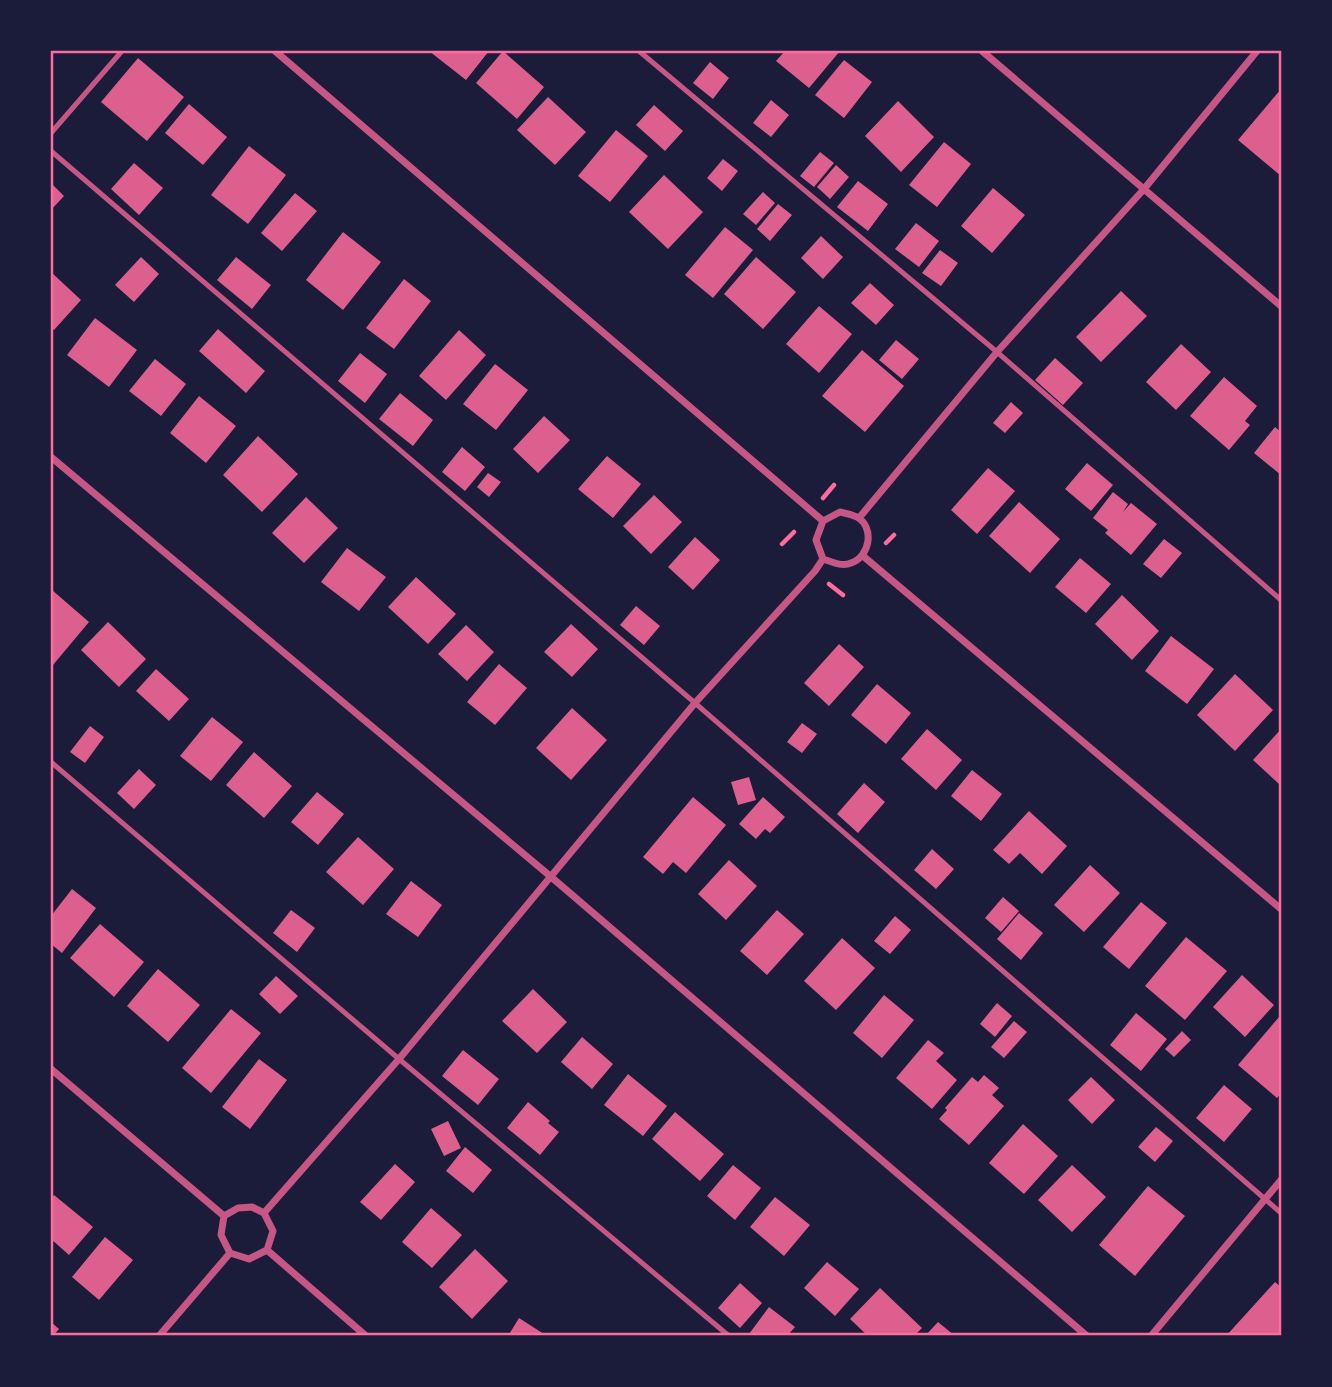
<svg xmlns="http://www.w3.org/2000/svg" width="1332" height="1387" font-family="'DejaVu Sans',sans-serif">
	<rect width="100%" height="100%" fill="#1b1b3a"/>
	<path fill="#dd5f8e" d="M429,51H489L466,80Z
		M503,51L544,87L517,119L476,83Z
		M785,51H840L809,88L776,61Z
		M138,58L184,97L147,141L101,102Z
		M844,60L872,82L844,118L815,95Z
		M710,62L729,78L713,99L693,83Z
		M1281,89V176L1238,140Z
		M548,97L586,132L555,165L517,130Z
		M771,100L789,115L771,137L753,123Z
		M898,101L934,137L901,172L865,136Z
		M189,104L227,137L203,165L165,133Z
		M654,105L683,131L665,151L636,125Z
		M616,130L648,156L610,202L578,176Z
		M944,142L971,164L937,207L909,185Z
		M249,146L286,175L248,224L211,195Z
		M820,152L834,163L814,187L800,176Z
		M723,159L738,171L722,191L707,178Z
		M134,163L163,188L139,215L111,189Z
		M836,165L849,177L830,199L817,187Z
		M664,175L703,212L668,249L629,212Z
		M858,181L888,204L868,231L837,207Z
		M51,183L64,196L51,210Z
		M993,188L1025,215L992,253L961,226Z
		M763,192L775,203L756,225L743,214Z
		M295,193L317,211L282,251L261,233Z
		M778,204L792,215L770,241L757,229Z
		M916,223L939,241L919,267L895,249Z
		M725,227L753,250L713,298L685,275Z
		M343,232L381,262L343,310L306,280Z
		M821,236L843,257L823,279L801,258Z
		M940,250L958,263L941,286L922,273Z
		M141,257L159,274L134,302L115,285Z
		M236,257L271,285L252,309L217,280Z
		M756,257L796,292L763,329L724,294Z
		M51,272L81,300L54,330L51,328Z
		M404,279L431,301L394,349L366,328Z
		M870,283L894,305L876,325L851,303Z
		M1121,291L1147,316L1101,362L1076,337Z
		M819,306L852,334L819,373L786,344Z
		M95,318L137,350L109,387L67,355Z
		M218,329L265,371L246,393L199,351Z
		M459,330L486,355L446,400L419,376Z
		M896,340L919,359L902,379L879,360Z
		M1181,344L1211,372L1176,410L1146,382Z
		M862,350L904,386L865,432L822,396Z
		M360,353L387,374L365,403L338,381Z
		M1055,358L1083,383L1063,405L1035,380Z
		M155,359L186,384L161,416L129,391Z
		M495,364L528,390L496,430L463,404Z
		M1224,377L1257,406L1245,421L1250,425L1229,450L1190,416Z
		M400,393L433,420L413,446L379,419Z
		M199,396L236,426L206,463L170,433Z
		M1011,402L1023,413L1005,433L993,423Z
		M544,416L570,440L538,473L513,449Z
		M1275,427L1281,432V475L1254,453Z
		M258,436L298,474L262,512L223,475Z
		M462,447L485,467L465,491L442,472Z
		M607,456L641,484L613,518L578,489Z
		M1087,463L1113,485L1091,511L1065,489Z
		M988,468L1015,491L977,534L951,510Z
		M488,473L501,482L489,497L477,487Z
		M1113,492L1128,504L1123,512L1131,503L1157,524L1131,555L1105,533L1108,530L1093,518Z
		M654,495L682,522L651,554L623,526Z
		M306,497L338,528L304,563L272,533Z
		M1019,502L1060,539L1030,573L989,536Z
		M695,537L720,560L693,590L668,567Z
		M1164,539L1182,553L1161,578L1143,564Z
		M347,548L386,577L359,611L321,582Z
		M1080,558L1111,584L1086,613L1055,587Z
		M416,577L456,614L428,644L388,607Z
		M52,590L89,622L53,665L51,663Z
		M1122,595L1159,631L1132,660L1095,624Z
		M636,606L660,626L644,645L620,625Z
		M108,622L146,659L119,687L81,650Z
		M571,624L598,649L572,677L544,652Z
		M466,625L494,652L467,681L438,654Z
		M1171,636L1214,669L1187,704L1145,671Z
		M839,644L864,667L829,706L804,683Z
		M499,664L527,688L495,725L467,702Z
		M156,669L189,699L169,721L136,691Z
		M1235,674L1273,710L1235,751L1197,715Z
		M877,684L911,713L886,744L851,715Z
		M572,708L607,740L571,780L536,748Z
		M212,717L243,742L211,781L180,756Z
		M802,723L817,734L802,753L787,742Z
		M90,726L104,737L85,763L70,752Z
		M927,729L962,760L936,790L901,759Z
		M1281,729V781L1279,784L1253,760Z
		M254,752L292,786L264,818L226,785Z
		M139,769L156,785L134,809L117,793Z
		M972,770L1002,794L981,821L951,796Z
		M749,777L756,800L738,805L731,782Z
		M864,783L885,802L858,833L837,814Z
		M317,792L344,814L318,845L291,822Z
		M693,797L726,825L686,873L673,862L663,874L643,857Z
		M763,797L785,817L770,833L765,829L756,839L739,824Z
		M1029,811L1067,846L1042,874L1020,853L1009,864L993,850Z
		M358,837L394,869L363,905L326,872Z
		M932,849L954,869L936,889L914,870Z
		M729,860L757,886L726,920L698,894Z
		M1090,865L1120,893L1084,932L1054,905Z
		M411,881L442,905L418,937L386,914Z
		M72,889L96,908L62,953L51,944V916Z
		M1003,897L1019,911L1001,932L985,918Z
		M1141,902L1167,923L1129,969L1103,947Z
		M291,910L315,928L297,952L273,933Z
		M777,910L804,934L767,975L740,951Z
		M1019,913L1043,933L1021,960L997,939Z
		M895,916L911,930L890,954L874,941Z
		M100,924L144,962L114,997L70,958Z
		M1186,937L1227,971L1185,1020L1145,986Z
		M842,938L875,968L836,1010L804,981Z
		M158,969L200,1005L168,1042L127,1006Z
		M1242,975L1274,1005L1245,1037L1213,1007Z
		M276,976L298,996L280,1014L259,994Z
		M533,989L567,1022L537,1053L502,1021Z
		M884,995L914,1020L882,1058L853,1033Z
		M997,1003L1012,1016L995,1037L980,1024Z
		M231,1009L261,1033L211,1093L182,1068Z
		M1136,1013L1167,1039L1141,1071L1110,1045Z
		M1279,1017L1281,1019V1093L1277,1098L1238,1065Z
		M1014,1021L1027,1032L1004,1058L991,1047Z
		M1182,1031L1191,1040L1174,1057L1165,1049Z
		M582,1037L613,1064L592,1089L561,1062Z
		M928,1040L944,1053L936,1061L957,1080L932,1109L896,1078Z
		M463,1050L499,1079L478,1105L442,1076Z
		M259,1059L287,1080L250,1129L222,1107Z
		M628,1074L667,1106L643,1136L604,1105Z
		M984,1075L999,1088L992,1095L1004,1106L969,1145L939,1119L947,1110L945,1108L972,1077L978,1082Z
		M1091,1077L1115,1100L1092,1124L1068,1100Z
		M1224,1085L1252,1109L1224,1142L1196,1118Z
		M528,1102L550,1121L548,1123L559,1132L540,1155L507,1128Z
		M675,1112L724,1154L700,1181L652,1139Z
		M448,1121L461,1148L444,1156L431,1129Z
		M1023,1124L1058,1156L1024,1194L989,1163Z
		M1156,1127L1173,1141L1155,1162L1138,1147Z
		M465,1147L492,1170L473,1193L446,1171Z
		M395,1164L415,1182L381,1220L360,1202Z
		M733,1165L761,1188L735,1220L707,1196Z
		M1072,1165L1106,1197L1072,1232L1038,1200Z
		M1148,1186L1185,1216L1135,1276L1099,1245Z
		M54,1195L93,1227L69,1255L51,1239V1200Z
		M775,1197L810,1225L784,1256L750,1227Z
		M431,1208L462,1235L432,1268L402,1242Z
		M105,1237L133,1260L99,1300L72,1277Z
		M475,1249L508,1281L472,1319L439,1287Z
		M827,1262L859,1289L835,1316L804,1288Z
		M1275,1282L1281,1287V1336H1226Z
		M740,1283L762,1303L740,1328L718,1308Z
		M880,1288L922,1328L914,1336H868L850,1319Z
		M769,1307L795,1327L787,1336H753L749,1334Z
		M519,1318L547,1336H508Z
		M51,1322L59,1329L53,1336H51Z
		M938,1322L955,1336H925Z"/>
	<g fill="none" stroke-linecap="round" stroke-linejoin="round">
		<path stroke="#ff6b9d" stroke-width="4.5" d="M823,498L834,485
			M886,543L894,535
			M782,544L794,532
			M829,584L843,595"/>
		<path stroke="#c65784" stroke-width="5" d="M639,51L997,352L1281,600
			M51,133L122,51
			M51,151L695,703L1281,1213
			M51,762L399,1059L729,1336"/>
		<path stroke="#c65784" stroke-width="7" d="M275,51L823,521
			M982,51L1281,306
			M51,457L550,876L1087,1336
			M840,512C845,513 852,515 857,517C875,527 870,557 851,563C842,567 832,562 823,559L816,540L823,521Z
			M859,518L997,352L1144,189L1257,51
			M863,556L1281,909
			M51,1069L224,1216
			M252,1207L264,1213L273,1231L267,1250L249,1259L230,1253L221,1235L224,1216L238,1208Z
			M264,1213L399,1059L695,703L815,571L823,559
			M267,1250L366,1336
			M159,1336L230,1253
			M1151,1336L1281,1180"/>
	</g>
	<rect width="1332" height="1387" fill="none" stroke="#1b1b3a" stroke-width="105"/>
	<rect x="52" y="52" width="1228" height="1282" fill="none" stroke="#ff6b9d" stroke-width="2.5"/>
</svg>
